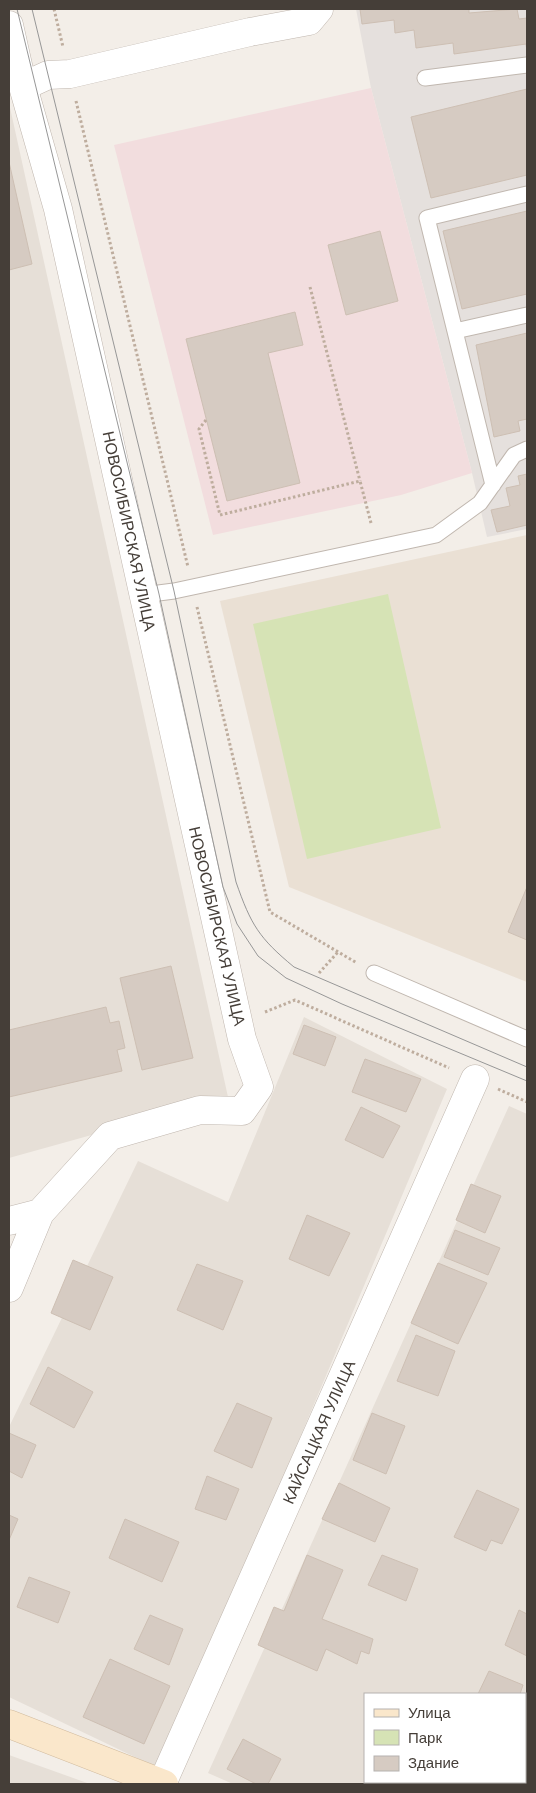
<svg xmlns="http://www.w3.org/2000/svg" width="536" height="1793" font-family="Arial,sans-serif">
	<rect width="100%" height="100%" fill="#f3eee8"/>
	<path fill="#e6dfd7" d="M9,103L228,1097L9,1158Z
		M304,1017L447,1089L160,1769L9,1697V1427L138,1161L228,1202Z
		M509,1106L527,1114V1705L525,1710V1694H365V1782H492L491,1784H233L208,1773Z
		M9,1755L90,1784H9Z"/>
	<path fill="#e5e0dd" d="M356,9H527V529L487,537L472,473L371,88Z"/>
	<path fill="#eae0d4" d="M527,535V982L289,887L220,601Z"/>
	<path fill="#f2ddde" d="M371,88L472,473L401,495L213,535L114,145Z"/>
	<path fill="#d6e3b5" d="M388,594L441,828L307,859L253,624Z"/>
	<path fill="#d6cbc2" stroke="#cdbfb3" d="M360,9H469V13L517,9L519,19L527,18V51L526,44L454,54L453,43L416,48L414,30L395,33L394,20L362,24Z
		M527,89V175L431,198L411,117Z
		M9,162L32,264L9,270Z
		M527,211V294L462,309L443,231Z
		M380,231L398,301L346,315L328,245Z
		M295,312L303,345L268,353L300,483L227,501L186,339Z
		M527,333V419L518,421L520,431L494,437L476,345Z
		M527,474V525L497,532L491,510L510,506L506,488L520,485L518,476Z
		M527,887V940L508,932Z
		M171,966L193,1058L142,1070L120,978Z
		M106,1007L110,1023L119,1021L125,1048L117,1050L122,1071L9,1097V1030Z
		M304,1025L336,1037L325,1066L293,1054Z
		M365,1059L421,1079L406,1112L352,1092Z
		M361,1107L400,1126L383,1158L345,1140Z
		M471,1184L501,1196L485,1233L456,1220Z
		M307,1215L350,1233L329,1276L289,1259Z
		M455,1230L500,1248L488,1275L444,1257Z
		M73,1260L113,1277L90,1330L51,1313Z
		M438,1263L487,1283L458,1344L411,1323Z
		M197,1264L243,1281L223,1330L177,1310Z
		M416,1335L455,1351L438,1396L397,1381Z
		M48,1367L93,1392L74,1428L30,1404Z
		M237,1403L272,1418L252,1468L214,1451Z
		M372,1413L405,1426L386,1474L353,1460Z
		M9,1433L36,1445L22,1478L9,1471Z
		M207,1476L239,1489L226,1520L195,1509Z
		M339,1483L390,1508L375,1542L322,1519Z
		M477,1490L519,1509L502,1544L491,1540L486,1551L454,1537Z
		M9,1515L18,1519L9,1540Z
		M125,1519L179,1542L162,1582L109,1558Z
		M307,1555L343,1570L322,1619L373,1639L369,1654L361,1651L357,1664L326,1649L317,1671L258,1645L274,1607L284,1611Z
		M382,1555L418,1569L406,1601L368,1585Z
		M29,1577L70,1592L58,1623L17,1607Z
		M519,1610L527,1614V1656L505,1645Z
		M150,1615L183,1629L169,1665L134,1649Z
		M110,1659L170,1686L144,1744L83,1717Z
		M489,1671L523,1685L520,1694H478Z
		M243,1739L281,1759L268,1784H256L227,1769Z
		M447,1782H482L481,1784H446Z"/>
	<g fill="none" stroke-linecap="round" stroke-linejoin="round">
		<g stroke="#c0b7af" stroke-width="17">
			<path id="lane" d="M425,78L527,65
				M455,331L527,315
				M493,485L427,218L527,194
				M143,595L174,591L436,535L480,503L514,455L527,449
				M374,973L527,1039"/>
		</g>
		<g stroke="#c0b7af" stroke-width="29">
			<path id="street" d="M9,25L22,83L58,209L242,1039L259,1087L242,1111L200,1110L110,1136L40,1213L9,1288
				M22,83L35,81L48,75L70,74L250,32L309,21L319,9
				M9,1221L40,1213
				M162,1784L475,1079"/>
		</g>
		<g stroke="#d1bb9e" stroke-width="29">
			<path id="secondary" d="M9,1724L164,1784"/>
		</g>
		<path stroke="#bead9e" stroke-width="3" stroke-dasharray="2.5 2.5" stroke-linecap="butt" d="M54,9L63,47
			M76,101L188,567
			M310,287L360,481
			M206,420L199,429L220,515L360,481L371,523
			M197,607L270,912L357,963
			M319,973L338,952
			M265,1012L295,1000L449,1068
			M498,1089L527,1102"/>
		<use href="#lane" stroke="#fff" stroke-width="15"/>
		<use href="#street" stroke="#fff" stroke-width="28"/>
		<use href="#secondary" stroke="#fae7cb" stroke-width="28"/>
		<path stroke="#979797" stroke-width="1" d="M17,9L159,594L223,887L237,924L258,956L286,978L342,1004L527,1081
			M32,9L174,591L236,882C251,925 259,938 294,967L527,1067"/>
	</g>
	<g text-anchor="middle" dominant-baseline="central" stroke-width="5" stroke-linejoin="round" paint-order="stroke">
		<g font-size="16" fill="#453e38" stroke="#fff">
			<text transform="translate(129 531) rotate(78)">НОВОСИБИРСКАЯ УЛИЦА</text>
			<text transform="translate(217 926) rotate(77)">НОВОСИБИРСКАЯ УЛИЦА</text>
			<text transform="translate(319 1432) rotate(-66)">КАЙСАЦКАЯ УЛИЦА</text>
		</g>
	</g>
	<rect width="536" height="1793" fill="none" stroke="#453e38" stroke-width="20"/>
	<rect x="364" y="1693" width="162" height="90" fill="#ffffff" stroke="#b5b2af"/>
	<rect x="374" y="1709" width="25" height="8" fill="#fae7cb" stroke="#b5b2af"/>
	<text x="408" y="1718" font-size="15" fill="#453e38">Улица</text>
	<rect x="374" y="1730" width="25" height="15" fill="#d6e3b5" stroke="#b5b2af"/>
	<text x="408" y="1743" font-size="15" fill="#453e38">Парк</text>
	<rect x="374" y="1756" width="25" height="15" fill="#d6cbc2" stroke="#b5b2af"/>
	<text x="408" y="1768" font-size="15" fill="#453e38">Здание</text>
</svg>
